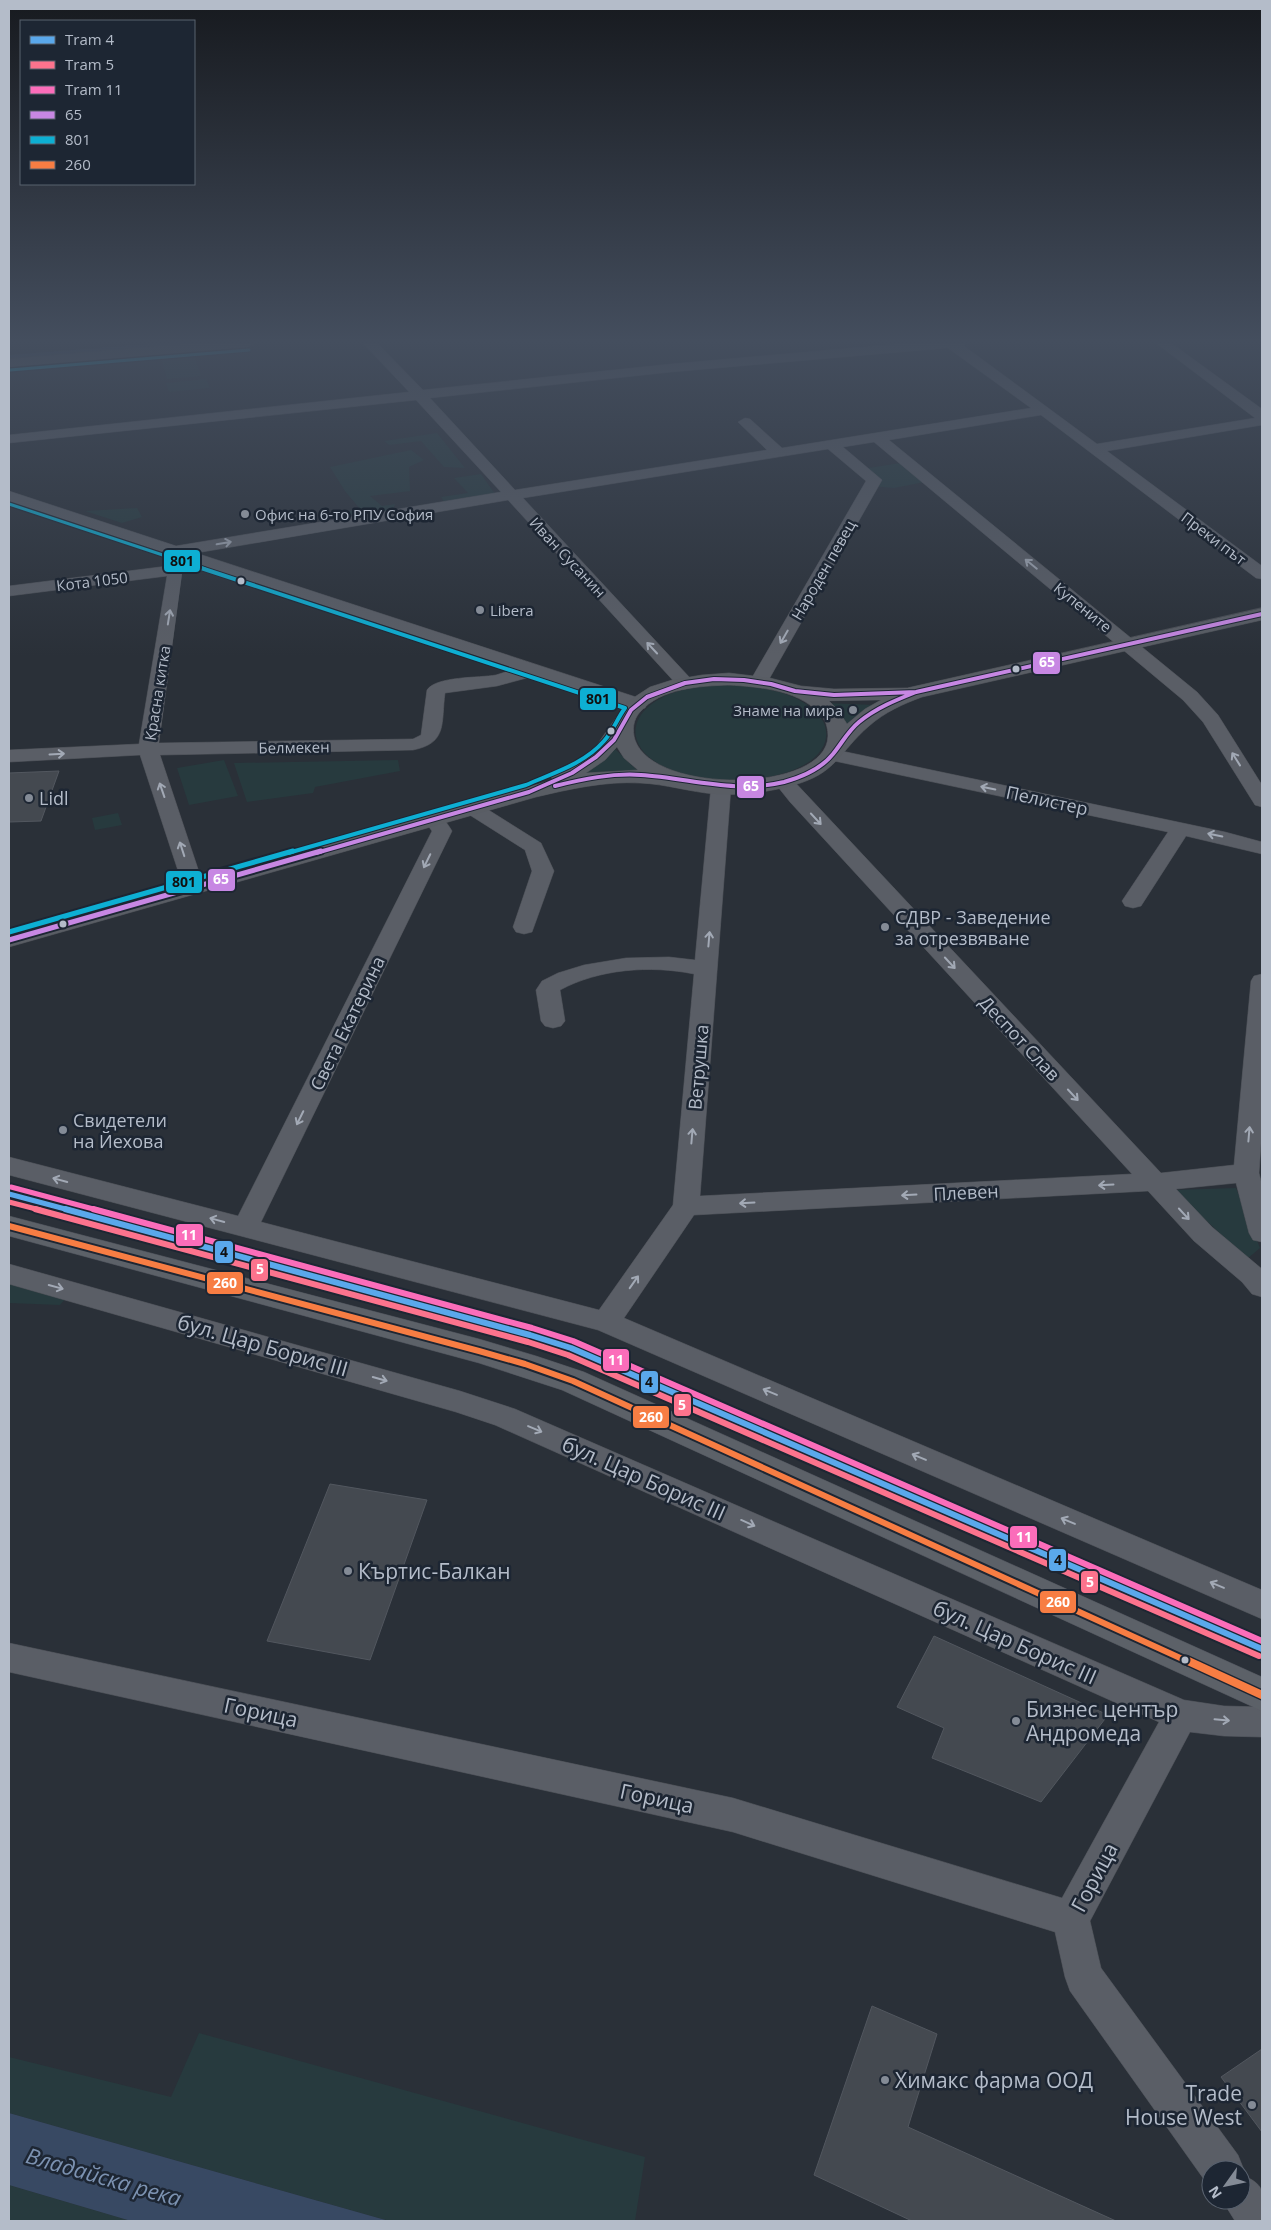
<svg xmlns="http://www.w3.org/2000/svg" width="1271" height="2230" font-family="'Open Sans',sans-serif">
	<rect width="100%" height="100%" fill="#2a3038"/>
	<path fill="#273a3e" d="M194,355L201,376L167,379L161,358Z
		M206,379L210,388L169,392L166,383Z
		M437,433L465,468L444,467L421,441L389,445L384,441Z
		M411,450L424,460L409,467L410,491L370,496L382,506L395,504L393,510L352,515L345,512L360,509L345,491L330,467Z
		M907,462L930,481L894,488L871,486L862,469Z
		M481,474L495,494L444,502L441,497L468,493L454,478Z
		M137,508L142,517L122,523L85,511Z
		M731,685C762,687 801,692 821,718C828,728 828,740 821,750C793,793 649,791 636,737C634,727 638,717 645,710C667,688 702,685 731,685Z
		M824,703L875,705L846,728Z
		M614,748L639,772L579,776Z
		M224,760L238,796L189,805L177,768Z
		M398,760L400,771L315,787L313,793L247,802L234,763Z
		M118,813L122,825L95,830L92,818Z
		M1236,1188L1260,1248L1247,1259L1174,1190Z
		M9,1283L66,1298L60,1305L9,1303Z
		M199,2033L645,2157L635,2221H389L9,2113V2057L171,2097Z
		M9,2185L131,2221H9Z"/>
	<path fill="#384963" d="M9,2113L389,2221H131L9,2185Z"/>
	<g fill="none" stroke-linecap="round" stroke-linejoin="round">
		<path stroke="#384963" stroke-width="4" d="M9,357L187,343"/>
	</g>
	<path fill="#444950" stroke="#52575f" d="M59,771L41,821L9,822V773Z
		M330,1484L427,1500L370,1660L267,1641Z
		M934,1636L1108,1715L1041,1802L932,1758L944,1728L897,1707Z
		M872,2006L937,2034L908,2127L1116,2221H912L814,2175Z
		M1262,2049V2132L1221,2077Z"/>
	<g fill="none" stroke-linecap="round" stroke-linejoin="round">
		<g stroke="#484c53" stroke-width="1">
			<path id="street" d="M196,343H254L248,347L9,367V359Z
				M363,343H377L423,390L671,364L909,343H966L964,346L1097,444L1255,418L1156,343H1171L1262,409V425L1107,451L1262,566V579L1256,578L1041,415L889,440L1197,692L1218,715L1262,785V807L1255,805L1203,722L1183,700L874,442L843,447L882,480L768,681L765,685L759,687L753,685L750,681L866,481L828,449L523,498L691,679L694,683L691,687L685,689L679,687L508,500L196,553L645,700L647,704L645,708L638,710L631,708L534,676L497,686L445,693C441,723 448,743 413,750L160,755L204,887L201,892L193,893L185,892L140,755L9,762V750L139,744L167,576L9,596V586L168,566V554L9,501V491L176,546L501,492L416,400L9,443V435L409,392ZM948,348L1031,408L782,448L750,419L745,418L738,422L767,450L515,490L430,398L671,372ZM184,559L515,669C509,671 502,673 496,675C479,678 436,676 427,690L421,735L413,739L159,743Z
				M832,749L1225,832L1262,842V854L1186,836L1141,906L1133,908L1125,906L1122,901L1168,832L825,759L822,755L825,751Z
				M784,776L791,778L1161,1173L1234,1165L1251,981L1254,976L1262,974V1129L1259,1173L1262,1185V1242L1253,1240L1249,1233L1236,1183L1176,1189L1212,1227L1262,1269V1297L1252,1294L1242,1282L1194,1241L1148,1191L694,1215L624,1318L1262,1590V1619L598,1330L9,1175V1157L238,1216L432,831L423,819L426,815C440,811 445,820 452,831L261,1222L599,1310L673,1205L694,974C650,965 599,969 560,990L565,1021L561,1026L553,1028L545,1026L541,1021L536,990L542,981L558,973L584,965L626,958L669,957L695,960L711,787L714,783L721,781L728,783L731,787L700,1196L1132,1174L790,802L774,782L777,778Z
				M472,802L479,804L541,843L554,871L532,932L524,934L516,932L513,927L532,871L525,850L465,812L462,808L465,804Z
				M9,1264L460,1391L515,1409L1184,1700L1224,1706L1262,1707V1737L1224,1736L1190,1732L1090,1921L1101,1968L1238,2155L1244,2170L1242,2175C1269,2186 1262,2195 1262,2221H1235L1222,2200H1241V2170H1211V2186L1208,2185L1070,1991L1065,1977L1055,1932L733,1832L9,1672V1643L733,1798L1062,1898L1159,1722L495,1425L456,1412L9,1284Z"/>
		</g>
		<g stroke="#484c53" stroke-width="1">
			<path id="secondary" d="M1262,608V620L922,697C903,704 885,712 869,726C839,752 837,773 794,785C769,792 741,796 715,794C690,792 666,784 640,783C605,781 570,789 536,797L9,947V932L553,780L551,777L554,772L582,757L597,745L627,702L650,687L672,680L702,675L729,673L770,678L801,686L834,689L907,688ZM729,685C760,687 803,690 823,718C827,723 828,731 828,736C827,793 654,795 635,740C632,730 633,720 640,712C661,688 700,686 729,685ZM881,700L865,709L847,724L838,710L829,701ZM617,747L624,758L638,770L586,773L605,760Z"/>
		</g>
		<g stroke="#484c55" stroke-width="1">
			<path id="primary" d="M9,1216L479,1339L536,1356L584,1372L1262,1677V1711L562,1390L479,1363L9,1236Z"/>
		</g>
		<use href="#street" fill="#5a5e66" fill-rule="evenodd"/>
		<use href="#secondary" fill="#595d64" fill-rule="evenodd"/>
		<use href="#primary" fill="#5c6168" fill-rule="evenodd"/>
		<g stroke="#1d2633" stroke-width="6">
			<path id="bus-1-far1" d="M555,786C583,779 612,773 641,775C689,778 736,794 784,782C802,777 821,769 833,754C842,743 848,731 859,722C876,708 896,700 916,692
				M316,853L529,792L572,773L596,757L614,740L631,710L647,697L685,683L714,679L744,680L771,684L795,691L834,695L916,692L1262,614"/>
		</g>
		<g stroke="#1d2633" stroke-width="9">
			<path id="bus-1" d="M9,940L321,851"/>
		</g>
		<g stroke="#1d2633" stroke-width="5.5">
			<path id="bus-2-far2" d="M10,370L249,350
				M9,504L205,569"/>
		</g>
		<g stroke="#1d2633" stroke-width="6">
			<path id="bus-2-far1" d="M201,568L625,708C617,719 613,731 604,741C584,764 553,773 526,785L288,853"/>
		</g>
		<g stroke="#1d2633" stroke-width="9">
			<path id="bus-2" d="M9,932L293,851"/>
		</g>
		<g stroke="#1d2633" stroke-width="10">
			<path id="bus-3-far1" d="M9,1226L479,1351L525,1364L573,1381L1189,1662"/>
		</g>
		<g stroke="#1d2633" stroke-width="11">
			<path id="bus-3" d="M1186,1660L1262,1695"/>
		</g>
		<use href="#bus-1-far1" stroke="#c787e3" stroke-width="4"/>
		<use href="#bus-1" stroke="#c787e3" stroke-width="5"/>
		<use href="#bus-2-far2" stroke="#0dafd3" stroke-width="3"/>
		<use href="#bus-2-far1" stroke="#0dafd3" stroke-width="4"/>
		<use href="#bus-2" stroke="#0dafd3" stroke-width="5"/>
		<use href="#bus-3-far1" stroke="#f77d43" stroke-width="6"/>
		<use href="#bus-3" stroke="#f77d43" stroke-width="8"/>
		<g stroke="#1d2633" stroke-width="9">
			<path id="tram-1-far1" d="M9,1194L69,1210"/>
		</g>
		<g stroke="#1d2633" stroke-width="10">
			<path id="tram-1" d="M65,1209L530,1335L571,1348L1262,1649"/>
		</g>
		<g stroke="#1d2633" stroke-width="9">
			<path id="tram-2-far1" d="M9,1202L40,1210"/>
		</g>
		<g stroke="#1d2633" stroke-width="10">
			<path id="tram-2" d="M35,1209L528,1342L568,1355L1259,1656"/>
		</g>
		<g stroke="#1d2633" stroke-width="9">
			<path id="tram-3-far1" d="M11,1187L97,1210"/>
		</g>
		<g stroke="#1d2633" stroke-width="10">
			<path id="tram-3" d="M93,1209L532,1328L573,1341L1262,1641"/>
		</g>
		<use href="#tram-1-far1" stroke="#5aa8eb" stroke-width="5"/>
		<use href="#tram-1" stroke="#5aa8eb" stroke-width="6"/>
		<use href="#tram-2-far1" stroke="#fc738d" stroke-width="5"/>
		<use href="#tram-2" stroke="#fc738d" stroke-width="6"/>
		<use href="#tram-3-far1" stroke="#fb6dba" stroke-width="5"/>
		<use href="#tram-3" stroke="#fb6dba" stroke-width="6"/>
	</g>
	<defs><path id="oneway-shaft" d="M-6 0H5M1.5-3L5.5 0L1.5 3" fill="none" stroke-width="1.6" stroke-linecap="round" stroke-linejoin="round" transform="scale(1.25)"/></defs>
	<g stroke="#a2a9b5">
		<use href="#oneway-shaft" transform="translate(224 543) rotate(-10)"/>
		<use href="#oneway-shaft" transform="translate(1031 564) rotate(-141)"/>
		<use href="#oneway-shaft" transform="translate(169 617) rotate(-81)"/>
		<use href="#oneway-shaft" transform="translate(784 637) rotate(120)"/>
		<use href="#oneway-shaft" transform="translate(652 648) rotate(-133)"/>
		<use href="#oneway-shaft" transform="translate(57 754) rotate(-3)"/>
		<use href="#oneway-shaft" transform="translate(1236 759) rotate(-122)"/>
		<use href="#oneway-shaft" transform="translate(988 788) rotate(-168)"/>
		<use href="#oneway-shaft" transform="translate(162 790) rotate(-109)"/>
		<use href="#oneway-shaft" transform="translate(816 819) rotate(47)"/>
		<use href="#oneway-shaft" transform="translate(1215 835) rotate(-168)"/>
		<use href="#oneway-shaft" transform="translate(182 849) rotate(-108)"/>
		<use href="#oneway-shaft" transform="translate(427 861) rotate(116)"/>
		<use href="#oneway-shaft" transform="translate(709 939) rotate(-85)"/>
		<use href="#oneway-shaft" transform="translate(950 963) rotate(47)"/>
		<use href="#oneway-shaft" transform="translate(1073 1095) rotate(47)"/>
		<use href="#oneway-shaft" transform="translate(300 1118) rotate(116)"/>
		<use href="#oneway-shaft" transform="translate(1249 1134) rotate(-85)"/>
		<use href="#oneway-shaft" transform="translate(692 1136) rotate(-85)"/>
		<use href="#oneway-shaft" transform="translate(60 1180) rotate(-165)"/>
		<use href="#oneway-shaft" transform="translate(1106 1185) rotate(177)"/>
		<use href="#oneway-shaft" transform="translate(909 1195) rotate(177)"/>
		<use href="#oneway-shaft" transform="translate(747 1203) rotate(177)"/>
		<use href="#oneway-shaft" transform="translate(1184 1214) rotate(47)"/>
		<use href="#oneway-shaft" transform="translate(217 1220) rotate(-165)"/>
		<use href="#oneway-shaft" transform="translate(634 1282) rotate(-55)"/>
		<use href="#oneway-shaft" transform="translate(56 1287) rotate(15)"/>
		<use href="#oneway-shaft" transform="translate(380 1379) rotate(16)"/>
		<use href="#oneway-shaft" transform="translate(770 1392) rotate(-157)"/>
		<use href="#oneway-shaft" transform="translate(535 1429) rotate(23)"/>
		<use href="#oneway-shaft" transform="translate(919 1457) rotate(-157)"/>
		<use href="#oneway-shaft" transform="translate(1068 1521) rotate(-157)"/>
		<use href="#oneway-shaft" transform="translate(748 1523) rotate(24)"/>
		<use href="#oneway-shaft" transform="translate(1217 1585) rotate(-157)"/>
		<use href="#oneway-shaft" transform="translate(1222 1720) rotate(5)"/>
	</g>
	<linearGradient id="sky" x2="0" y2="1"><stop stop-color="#171a1f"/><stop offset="0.52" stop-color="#444e5e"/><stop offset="1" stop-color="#444e5e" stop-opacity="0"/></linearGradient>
	<rect width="1271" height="656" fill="url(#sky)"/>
	<g fill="#848b96" stroke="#1d2633" stroke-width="2">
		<circle cx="245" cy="514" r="5"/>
		<circle cx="480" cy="610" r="5"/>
		<circle cx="853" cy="710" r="5"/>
		<circle cx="29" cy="798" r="5"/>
		<circle cx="885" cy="927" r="5"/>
		<circle cx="63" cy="1130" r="5"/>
		<circle cx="348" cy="1571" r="5"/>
		<circle cx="1016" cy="1721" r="5"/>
		<circle cx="885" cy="2080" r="5"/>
		<circle cx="1252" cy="2105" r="5"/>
	</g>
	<g fill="#b4bcc9" stroke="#1d2633" stroke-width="2">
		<circle cx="241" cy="581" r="4.5"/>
		<circle cx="1016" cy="669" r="4.5"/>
		<circle cx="611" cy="731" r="4.5"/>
		<circle cx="63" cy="924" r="4.5"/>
		<circle cx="1185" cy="1660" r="4.5"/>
	</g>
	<g text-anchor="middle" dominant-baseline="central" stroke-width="5" stroke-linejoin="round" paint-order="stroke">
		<g font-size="15" fill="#b4bcc9" stroke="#1d2633" text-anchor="start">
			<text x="255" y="514">Офис на 6-то РПУ София</text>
			<text x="490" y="610">Libera</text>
			<text x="843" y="710" text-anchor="end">Знаме на мира</text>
		</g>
		<g font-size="15" fill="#b4bcc9" stroke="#1d2633">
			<text transform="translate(1214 538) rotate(37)">Преки път</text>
			<text transform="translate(568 557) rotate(47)">Иван Сусанин</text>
			<text transform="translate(823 570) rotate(-60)">Народен певец</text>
			<text transform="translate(92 581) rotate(-7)">Кота 1050</text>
			<text transform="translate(1083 607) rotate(39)">Купените</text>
			<text transform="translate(157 693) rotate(-81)">Красна китка</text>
			<text transform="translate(294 747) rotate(-1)">Белмекен</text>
		</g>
		<g font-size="18" fill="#b4bcc9" stroke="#1d2633" text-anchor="start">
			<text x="39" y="798">Lidl</text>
			<text x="895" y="917">СДВР - Заведение<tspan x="895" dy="21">за отрезвяване</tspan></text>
			<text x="73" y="1120">Свидетели<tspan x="73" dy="21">на Йехова</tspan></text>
		</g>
		<g font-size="18" fill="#b4bcc9" stroke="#1d2633">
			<text transform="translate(1047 800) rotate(12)">Пелистер</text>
			<text transform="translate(347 1023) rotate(-64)">Света Екатерина</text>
			<text transform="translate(1020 1038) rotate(47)">Деспот Слав</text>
			<text transform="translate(698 1067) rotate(-85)">Ветрушка</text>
			<text transform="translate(966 1192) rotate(-3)">Плевен</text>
		</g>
		<g font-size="21" fill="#b4bcc9" stroke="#1d2633">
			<text transform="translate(263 1345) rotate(16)">бул. Цар Борис III</text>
			<text transform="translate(644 1478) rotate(24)">бул. Цар Борис III</text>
			<text transform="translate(1015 1642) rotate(24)">бул. Цар Борис III</text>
			<text transform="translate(261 1712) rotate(12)">Горица</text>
			<text transform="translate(657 1798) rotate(12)">Горица</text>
			<text transform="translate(1094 1877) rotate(-62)">Горица</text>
		</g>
		<g font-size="21" fill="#b4bcc9" stroke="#1d2633" text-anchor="start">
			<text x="358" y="1571">Къртис-Балкан</text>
			<text x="1026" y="1709">Бизнес център<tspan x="1026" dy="24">Андромеда</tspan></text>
			<text x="895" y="2080">Химакс фарма ООД</text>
			<text x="1242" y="2093" text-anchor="end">Trade<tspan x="1242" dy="24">House West</tspan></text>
		</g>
		<g font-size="22" font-style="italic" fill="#7c92b1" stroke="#1d2633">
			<text transform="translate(104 2176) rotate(16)">Владайска река</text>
		</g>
	</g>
	<g stroke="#1d2633" stroke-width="2">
		<rect x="163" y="549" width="38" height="24" rx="5" fill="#0dafd3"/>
		<rect x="1032" y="651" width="29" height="24" rx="5" fill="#c787e3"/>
		<rect x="579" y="687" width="38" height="24" rx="5" fill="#0dafd3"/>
		<rect x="736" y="775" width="29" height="24" rx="5" fill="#c787e3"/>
		<rect x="207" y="868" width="29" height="24" rx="5" fill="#c787e3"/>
		<rect x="165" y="870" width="38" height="24" rx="5" fill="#0dafd3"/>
		<rect x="175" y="1223" width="29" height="24" rx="5" fill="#fb6dba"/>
		<rect x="214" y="1240" width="20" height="24" rx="5" fill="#5aa8eb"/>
		<rect x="250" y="1258" width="19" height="24" rx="5" fill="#fc738d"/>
		<rect x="206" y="1271" width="38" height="24" rx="5" fill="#f77d43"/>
		<rect x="602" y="1348" width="28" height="24" rx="5" fill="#fb6dba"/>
		<rect x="640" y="1370" width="19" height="24" rx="5" fill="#5aa8eb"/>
		<rect x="673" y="1393" width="19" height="24" rx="5" fill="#fc738d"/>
		<rect x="632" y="1405" width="38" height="24" rx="5" fill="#f77d43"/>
		<rect x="1009" y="1525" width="29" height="24" rx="5" fill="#fb6dba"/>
		<rect x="1048" y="1548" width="19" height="24" rx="5" fill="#5aa8eb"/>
		<rect x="1080" y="1570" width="19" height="24" rx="5" fill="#fc738d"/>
		<rect x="1039" y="1590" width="38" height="24" rx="5" fill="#f77d43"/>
	</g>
	<g font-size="14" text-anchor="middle" font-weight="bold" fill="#fff">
		<text x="1047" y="667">65</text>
		<text x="751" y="791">65</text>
		<text x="221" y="884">65</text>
		<text x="189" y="1240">11</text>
		<text x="260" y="1274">5</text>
		<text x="225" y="1288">260</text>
		<text x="616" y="1365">11</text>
		<text x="682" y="1410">5</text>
		<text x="651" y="1422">260</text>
		<text x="1024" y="1542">11</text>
		<text x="1090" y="1587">5</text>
		<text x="1058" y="1607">260</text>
	</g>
	<g font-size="14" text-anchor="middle" font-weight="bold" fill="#111">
		<text x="182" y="566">801</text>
		<text x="598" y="704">801</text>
		<text x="184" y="887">801</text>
		<text x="224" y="1257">4</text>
		<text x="649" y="1387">4</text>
		<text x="1058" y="1565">4</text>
	</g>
	<rect width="1271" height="2230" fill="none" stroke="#b4bcc9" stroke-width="20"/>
	<rect x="20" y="20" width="175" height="165" fill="#1d2633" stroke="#59626f"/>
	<rect x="30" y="36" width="25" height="8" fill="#5aa8eb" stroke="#59626f"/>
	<text x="65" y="45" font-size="15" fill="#b4bcc9">Tram 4</text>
	<rect x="30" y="61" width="25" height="8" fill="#fc738d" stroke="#59626f"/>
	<text x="65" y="70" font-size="15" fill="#b4bcc9">Tram 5</text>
	<rect x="30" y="86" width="25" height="8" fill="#fb6dba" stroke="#59626f"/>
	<text x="65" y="95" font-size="15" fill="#b4bcc9">Tram 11</text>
	<rect x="30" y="111" width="25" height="8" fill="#c787e3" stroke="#59626f"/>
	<text x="65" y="120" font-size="15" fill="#b4bcc9">65</text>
	<rect x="30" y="136" width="25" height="8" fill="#0dafd3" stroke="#59626f"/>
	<text x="65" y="145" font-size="15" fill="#b4bcc9">801</text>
	<rect x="30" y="161" width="25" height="8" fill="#f77d43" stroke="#59626f"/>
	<text x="65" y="170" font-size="15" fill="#b4bcc9">260</text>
	<g transform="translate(1226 2185) rotate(237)"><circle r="24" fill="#1d2633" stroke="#59626f"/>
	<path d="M0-4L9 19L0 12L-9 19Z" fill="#848b96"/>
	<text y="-8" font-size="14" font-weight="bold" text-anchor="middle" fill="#b4bcc9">N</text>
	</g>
</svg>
